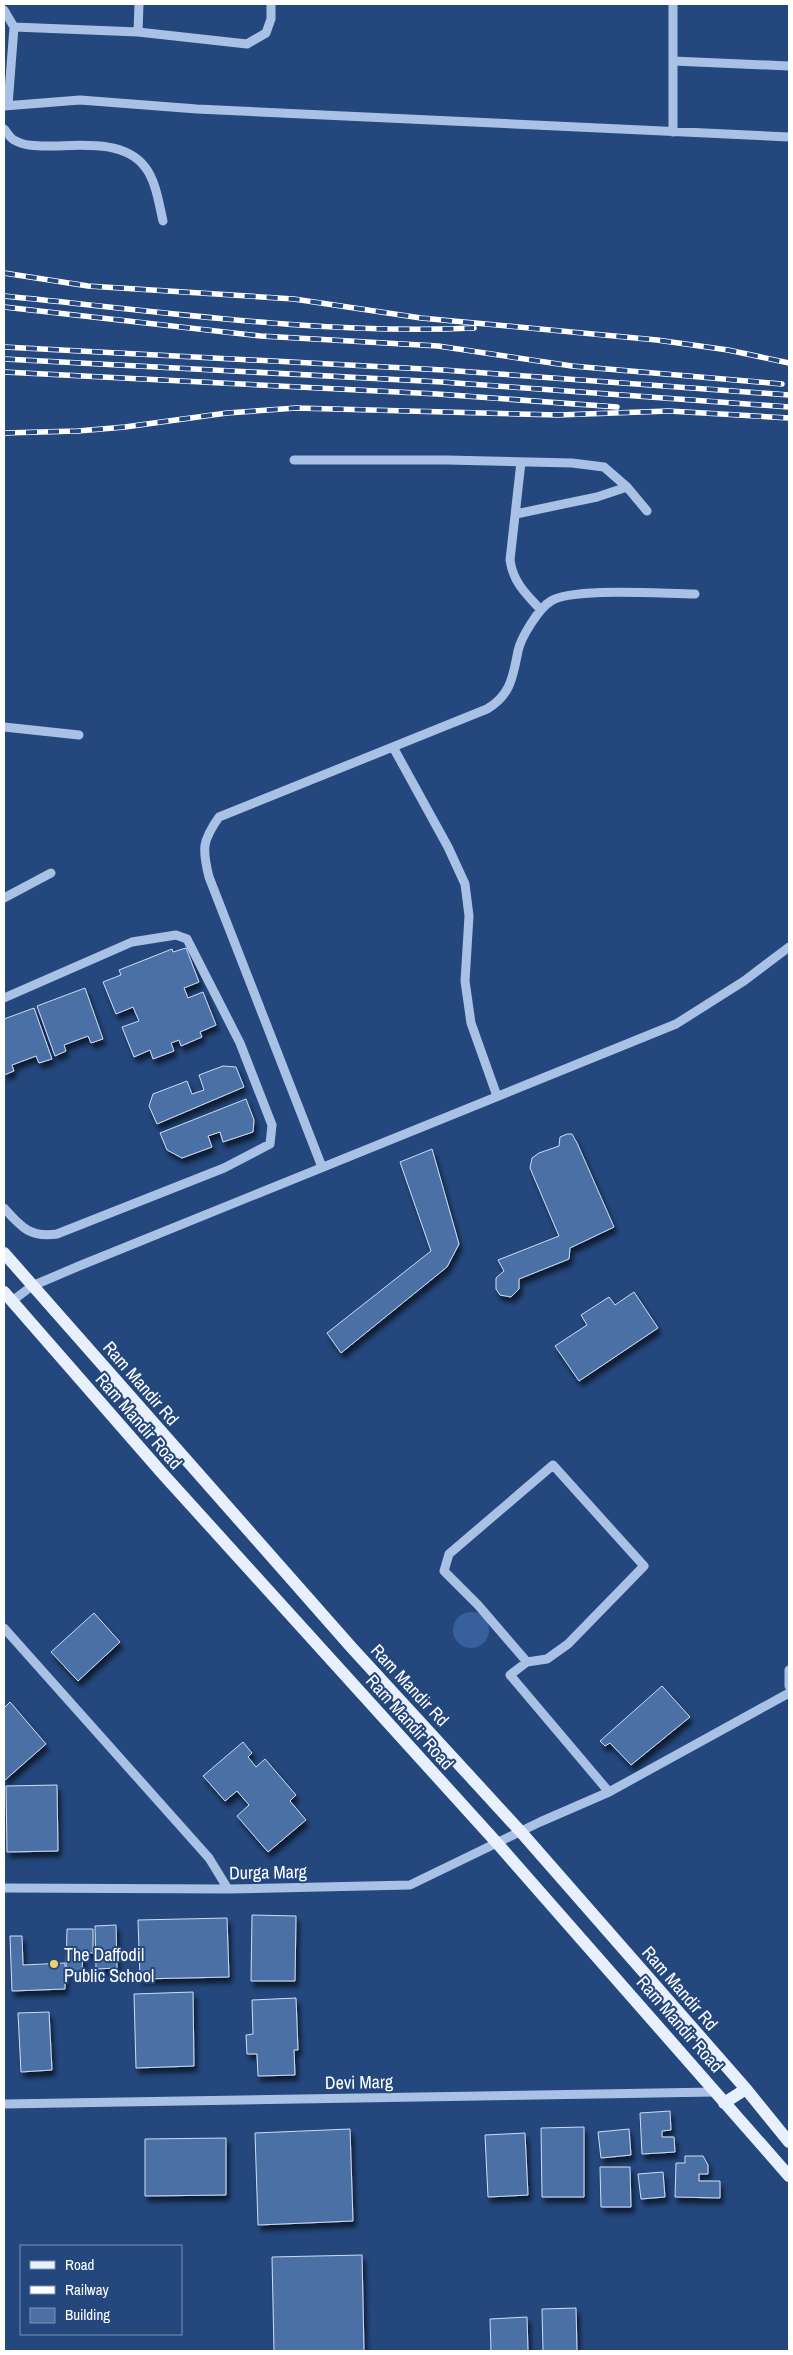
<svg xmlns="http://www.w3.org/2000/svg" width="793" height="2355" font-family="'Archivo Narrow',sans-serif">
	<defs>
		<filter id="shadow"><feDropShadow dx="3" dy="5.5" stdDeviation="2.5" flood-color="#0009"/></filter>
	</defs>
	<rect width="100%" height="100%" fill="#24477d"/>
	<path fill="#38609a" d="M453 1630a18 18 0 1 1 36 0a18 18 0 1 1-36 0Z"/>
	<path fill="#4c70a5" stroke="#ccdcf4" filter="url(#shadow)" d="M186,948L199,982L184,988L188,998L203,992L216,1025L200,1032L202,1037L181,1046L179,1040L171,1043L174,1051L153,1059L150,1050L134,1057L122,1027L139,1021L133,1007L116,1014L103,982L121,975L119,970L172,949L173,952Z
		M85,988L103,1039L91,1043L88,1036L64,1045L66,1051L55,1056L37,1006Z
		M34,1008L52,1059L39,1063L36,1056L12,1065L14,1071L4,1075V1019Z
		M223,1066L236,1067L244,1087L157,1124L149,1106L153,1094L187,1081L192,1094L204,1090L199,1075Z
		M246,1099L254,1120L253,1132L223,1142L220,1132L208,1136L212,1147L182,1158L167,1150L160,1133Z
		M567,1134H572L577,1143L614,1227L570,1248L569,1259L519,1279V1289L511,1297L500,1295L496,1289V1278L504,1271L498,1260L559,1236L530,1168L532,1158L539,1153L559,1146L560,1137Z
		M432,1149L459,1244L447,1267L341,1353L327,1333L431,1251L400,1162Z
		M634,1292L658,1328L579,1381L555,1346L587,1325L581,1315L609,1297L615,1305Z
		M94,1613L120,1642L78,1681L51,1652Z
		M662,1686L690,1717L631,1765L610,1743L605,1746L600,1741Z
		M10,1702L46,1744L4,1781V1708Z
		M243,1742L252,1753L248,1757L256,1767L265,1759L296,1795L290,1801L306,1820L268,1852L237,1816L249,1805L237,1791L225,1801L203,1776Z
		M57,1785L58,1851L7,1852L6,1786Z
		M252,1915L296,1916L295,1981H251Z
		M227,1918L229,1977L140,1979L138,1920Z
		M116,1925L117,1968L96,1969L95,1926Z
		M67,1929H93V1953L83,1952L82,1972H66Z
		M10,1936H22L23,1965L65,1963V1989L12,1991Z
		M193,1992L194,2066L136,2068L134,1994Z
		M296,1998L298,2050H294L295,2075L258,2076L257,2054H247L246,2035L253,2034L252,2000Z
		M49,2012L52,2070L21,2072L18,2013Z
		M670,2111L671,2130L662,2131V2137H674L675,2152L642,2154L640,2113Z
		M584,2127V2197H542L541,2128Z
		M350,2129L353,2221L258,2225L255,2133Z
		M629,2129L631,2155L601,2158L598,2132Z
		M525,2133L528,2195L488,2197L485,2135Z
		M226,2138V2195L145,2196V2139Z
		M685,2156H703L708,2165V2174H699V2181H720V2198L675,2197L676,2163H685Z
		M600,2167H630L631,2207H601Z
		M663,2172L665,2197L641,2199L638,2174Z
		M362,2255L364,2351H274L272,2257Z
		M576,2308L577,2351H543L542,2309Z
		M527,2317L528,2351H491L490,2319Z"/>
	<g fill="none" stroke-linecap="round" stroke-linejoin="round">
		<path stroke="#a9c1e5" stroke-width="9" d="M139,4L138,32L247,44L266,33L271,19V4
			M673,4V132
			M4,10L14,27
			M673,61L789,66
			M8,105L14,27L138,32
			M4,106L80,100L197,109L789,137
			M4,129C7,132 10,138 14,140C24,146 37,146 48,146C79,146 124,139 145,167C156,181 159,204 163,221
			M294,460H447L572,463L604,467L627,487L647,511
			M521,462L510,560C513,582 526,594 540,609
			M516,514L597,497L627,487
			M4,727L79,735
			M393,747L448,847L465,884L469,916L465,981L471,1023L497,1096
			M4,898L51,873
			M4,998L132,942L176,935L187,939L240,1043L272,1125L270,1144L224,1168L57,1234C30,1238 21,1227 4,1208
			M322,1167L209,877C202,849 202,841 219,817L487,709C511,695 513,676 518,651C521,637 539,608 551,601C573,587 664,594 695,594
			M12,1301L32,1286L79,1266L676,1024L744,981L789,947
			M4,1628L209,1858L228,1889
			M527,1662L478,1605L444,1571L449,1554L553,1465L644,1566L568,1644L547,1659L527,1662L510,1675L609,1792L789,1693
			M789,1670V1686
			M4,1888L228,1889L410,1885L540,1822L609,1792
			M4,2104L715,2092"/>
		<path stroke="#e9f0fd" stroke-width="12" d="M4,1253L352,1648L521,1832L746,2089L789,2142
			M4,1292L162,1473L497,1843L789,2176
			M724,2103L746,2089"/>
		<g stroke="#fff" stroke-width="5.5">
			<path id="rail" d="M4,273L88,286L294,299L421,318L657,340L728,350L789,363
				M4,296C160,311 316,335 474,328
				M4,307L261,336L438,346L572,366L782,384
				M4,347L443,370L789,395
				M4,359L442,382L789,407
				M4,372L437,394L617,407
				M4,433L78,431L125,427L227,413L296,408L558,415L669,411L789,418"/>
		</g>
		<use href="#rail" stroke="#24477d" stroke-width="4" stroke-dasharray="11" stroke-linecap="butt"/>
	</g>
	<circle fill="#efd06c" stroke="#24477d" stroke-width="2" cx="54" cy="1964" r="5"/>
	<g text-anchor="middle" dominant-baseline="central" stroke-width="4" stroke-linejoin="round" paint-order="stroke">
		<g font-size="18" fill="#fff" stroke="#24477d">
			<text transform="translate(141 1383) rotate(49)">Ram Mandir Rd</text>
			<text transform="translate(139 1421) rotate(49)">Ram Mandir Road</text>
			<text transform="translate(410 1685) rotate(47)">Ram Mandir Rd</text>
			<text transform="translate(410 1722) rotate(48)">Ram Mandir Road</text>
			<text transform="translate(268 1872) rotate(-1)">Durga Marg</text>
			<text transform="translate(680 1988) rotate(49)">Ram Mandir Rd</text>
			<text transform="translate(680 2024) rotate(49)">Ram Mandir Road</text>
			<text transform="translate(359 2082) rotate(-1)">Devi Marg</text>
		</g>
		<g font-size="18" fill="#fff" stroke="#24477d" text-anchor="start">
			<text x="64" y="1954">The Daffodil<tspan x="64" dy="21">Public School</tspan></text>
		</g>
	</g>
	<rect width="793" height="2355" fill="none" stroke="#ffffff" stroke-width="10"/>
	<rect x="20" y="2245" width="162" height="90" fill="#24477d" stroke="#7c91b1"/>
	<rect x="30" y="2261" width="25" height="8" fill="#e9f0fd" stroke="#7c91b1"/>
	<text x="65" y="2270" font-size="15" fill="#ffffff">Road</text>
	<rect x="30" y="2286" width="25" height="8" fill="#ffffff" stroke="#7c91b1"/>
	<text x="65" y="2295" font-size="15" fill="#ffffff">Railway</text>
	<rect x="30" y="2308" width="25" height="15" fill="#4c70a5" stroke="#7c91b1"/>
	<text x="65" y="2320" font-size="15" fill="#ffffff">Building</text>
</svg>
